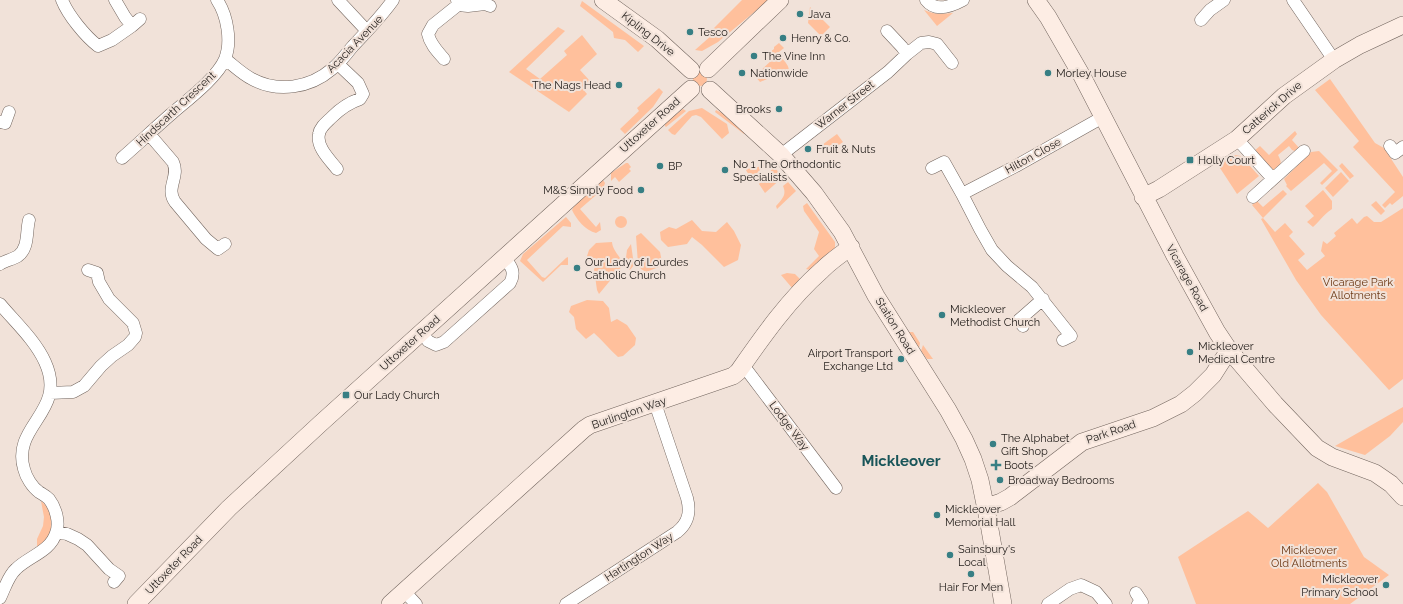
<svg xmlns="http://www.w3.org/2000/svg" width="1403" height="604" font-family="Raleway,sans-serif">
	<rect width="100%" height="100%" fill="#f1e2d9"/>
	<path fill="#ffc09c" d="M742,0H769L718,42L702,51L695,50L712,35L713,29Z
		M582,1L644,46L638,52L625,40L614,38L613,32L580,6Z
		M810,7L830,27L821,36L808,23Z
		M924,10C935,15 942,14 953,13L937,26Z
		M558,27L565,31L526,69L540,79L567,55L564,51L582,35L597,54L580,70L590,81L582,88L587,94L569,112L509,72Z
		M779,43L784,48L779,52V55C785,62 794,69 785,77L781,73L760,82L755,76L774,58L770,52L774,49V47Z
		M693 79a7 7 0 1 1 14 0a7 7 0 1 1-14 0Z
		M1330,79L1375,143L1384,148L1403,177V196L1392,205L1390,203L1385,208L1382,205L1395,192L1353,147L1359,141L1315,90Z
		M659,88L663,92L653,107L625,134L620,129L639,111L637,108Z
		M702,108L727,124L729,133L722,139L701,117L696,115L692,116L675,135L672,134L668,130L689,111Z
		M683,109L686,111L666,127L665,126V123Z
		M716,110L726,115L745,133L744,134L715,112Z
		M1295,131L1297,134L1292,140L1300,149L1295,151L1292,150L1289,146L1278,155C1282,162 1282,166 1275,171L1271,170L1254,151L1260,146L1269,155Z
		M837,134L843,142L826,154V149L822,145Z
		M1319,151L1338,170L1322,185L1320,183L1332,171L1324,163L1291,191L1286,186L1287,185L1284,179L1311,152Z
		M1234,155L1241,156L1259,176L1237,194L1218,165Z
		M626,163H628L631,167L629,169L631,171L619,182L615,177L611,181V173Z
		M1342,163L1354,176L1350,179L1339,166Z
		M764,164H766L752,178L747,172L746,170C752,166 759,169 764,164Z
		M774,167L783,177L765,193L759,184Z
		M1341,172L1349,181L1333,197L1325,188Z
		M603,180L605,183L603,189L580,209L596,227L600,222L601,230L596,233C586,231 576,219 572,210L575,204Z
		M788,182L796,191L777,209L776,206C782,199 787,195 783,186Z
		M1283,190L1287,194L1263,218L1275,232L1285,223L1293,232L1289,236L1305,254L1298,260L1307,270L1325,256L1321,251L1323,241L1327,244L1336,236L1334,233L1352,218L1357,224L1364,217L1367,216L1374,222H1381L1403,208V379L1389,390L1321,315L1296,280L1261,219L1263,218L1252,205L1257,201L1263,207Z
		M1323,190L1332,201V209C1323,215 1320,221 1313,227L1307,222L1314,216L1305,206Z
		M1376,201L1385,211L1381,215L1371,205Z
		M807,203L835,242V249L810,270L806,269L819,256L814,249L819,232L804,211L803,206Z
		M615 222a6 6 0 1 1 12 0a6 6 0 1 1-12 0Z
		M566,217L571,223V227L563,226L527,260L542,277L545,278L566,258L568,257V265H561L543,282L520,261L523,254Z
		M692,220L702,231L716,232L727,222L734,231L741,245L738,260L724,267L702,245L692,237L687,244L668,247L661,240L660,232L669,227L676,229Z
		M641,233L660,252L662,262L659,267L646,272L641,269L638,264L636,236Z
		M612,242C613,252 621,256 623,265L599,294L597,290L594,269L597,265L587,256L589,250L596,243Z
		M631,244L634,265L630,270L625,265L627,250Z
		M787,273L795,274L800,279L793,289L781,275Z
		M587,300L603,301L609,308L611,322L617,319L627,325L636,338L635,345L623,356L618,357C609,349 603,341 594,333L586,339L576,329L574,317L569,312L571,306Z
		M908,332H913L920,343L919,348Z
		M923,345L933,359H927L921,351Z
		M1403,407V422L1390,436L1365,455L1335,446Z
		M1318,483L1327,492L1364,557L1389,575L1350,604H1196L1178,557L1248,511L1268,528Z
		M41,501C53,510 52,522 51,536L37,548V539L43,526L44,517Z"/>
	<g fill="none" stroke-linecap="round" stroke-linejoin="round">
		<g stroke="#72655e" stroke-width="13">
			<path id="street" d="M62,0C68,15 85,36 98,46L112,40L132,26
				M115,0L125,17L132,26L140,19
				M338,0L367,31
				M926,0C936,13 952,6 963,0
				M1293,0L1334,60
				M458,5L468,6L485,4L490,6
				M1201,20L1210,10L1224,0
				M887,31L902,47L907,54
				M225,59C233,65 242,74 252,79C278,93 310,88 332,69C340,63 346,54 353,46C367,31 381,17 393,0
				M444,59C438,52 430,44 428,34L433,25L458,5L457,0
				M0,122L5,123L9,112
				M149,134L173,162C180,177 165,188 175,202L206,239L218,249L225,244
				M1237,139L1273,179
				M1390,146L1395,153L1403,147
				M781,155L888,72L907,54L921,43L929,42L937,44L952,63
				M122,158C138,144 154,129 170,115C186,101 217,78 225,59C232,41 227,15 217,0
				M932,168L944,162L962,194L1016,166L1103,117
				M337,169C330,160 316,147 319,134C320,127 327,122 332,117C341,108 348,103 360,99L363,94L358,83L338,64
				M962,194L980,229L992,250L1007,266L1032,287L1071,336L1063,340
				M1253,197L1304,151
				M0,264C5,261 13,259 18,256C29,248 26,232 29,220
				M0,304C15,322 35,340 45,362C68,412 11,425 24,469C26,477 32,487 39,492C42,494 46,496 49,499C56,508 60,523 56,533C50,552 29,556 16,569C8,576 5,588 0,598
				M1023,326L1019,320L1043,299
				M422,332L428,341L436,345L444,342L510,283C516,272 511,266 504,257
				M743,365L836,488
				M50,393L73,392L84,386L101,366L112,356L128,345L135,337L136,333L133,323L109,299L99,282L97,273L88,270
				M57,532L67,534L78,539L87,545L109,569L119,576L114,582
				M404,591L416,604
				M1136,593L1142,602L1138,604
				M566,604L677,532C688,523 691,513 687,498L655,403
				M1048,604L1070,589L1081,585L1096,592L1106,604"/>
		</g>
		<g stroke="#72655e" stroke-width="18">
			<path id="secondary" d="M603,0L657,39L691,70
				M1036,0L1048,17L1082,76L1175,256L1217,332L1229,350L1275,404L1317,448L1332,457L1375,473L1391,484L1403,497
				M708,69L780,0
				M710,90L781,155L814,193L842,232L876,296L948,410L964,439L973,459L980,480L989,524L1003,604
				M1143,197L1159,189L1237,139L1284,96L1334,60L1360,45L1403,25
				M986,507L1001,502L1010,497L1082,442L1153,418L1181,404L1195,393L1213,375L1229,350
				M136,604L229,508L321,423L691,89
				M390,604L584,429L590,425L733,376L738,372C763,336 789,299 822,270C831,261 841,254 851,247"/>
		</g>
		<use href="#street" stroke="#fff" stroke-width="12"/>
		<use href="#secondary" stroke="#fdede4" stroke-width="17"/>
	</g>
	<g fill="#377f84" stroke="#f1e2d9" stroke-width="1.5">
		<circle cx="800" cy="14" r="4"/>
		<circle cx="690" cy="32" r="4"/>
		<circle cx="783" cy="38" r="4"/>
		<circle cx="754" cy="56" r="4"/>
		<circle cx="742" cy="73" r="4"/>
		<circle cx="1048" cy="73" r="4"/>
		<circle cx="619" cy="85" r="4"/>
		<circle cx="779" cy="109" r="4"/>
		<circle cx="808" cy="149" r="4"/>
		<rect x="1186" y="156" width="8" height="8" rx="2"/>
		<circle cx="660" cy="166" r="4"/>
		<circle cx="725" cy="170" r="4"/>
		<circle cx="641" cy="190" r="4"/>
		<circle cx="577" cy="268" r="4"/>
		<circle cx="942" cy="315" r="4"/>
		<circle cx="1190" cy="352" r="4"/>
		<circle cx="901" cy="359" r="4"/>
		<rect x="342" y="391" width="8" height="8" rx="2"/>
		<circle cx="993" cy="444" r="4"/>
		<path d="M994 459h4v4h4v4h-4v4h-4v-4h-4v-4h4z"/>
		<circle cx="1000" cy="480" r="4"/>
		<circle cx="937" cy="515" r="4"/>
		<circle cx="950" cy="555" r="4"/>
		<circle cx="971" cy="574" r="4"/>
		<circle cx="1386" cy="585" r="4"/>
	</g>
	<g text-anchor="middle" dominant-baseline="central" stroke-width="4" stroke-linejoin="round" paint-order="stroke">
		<g font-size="11" fill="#221d1a" stroke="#f1e2d9" text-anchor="start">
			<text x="808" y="14">Java</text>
			<text x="698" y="32">Tesco</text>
			<text x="791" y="38">Henry &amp; Co.</text>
			<text x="762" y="56">The Vine Inn</text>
			<text x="750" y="73">Nationwide</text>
			<text x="1056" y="73">Morley House</text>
			<text x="611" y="85" text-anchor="end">The Nags Head</text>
			<text x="771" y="109" text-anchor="end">Brooks</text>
			<text x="816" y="149">Fruit &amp; Nuts</text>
			<text x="1198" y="160">Holly Court</text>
			<text x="733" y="164">No 1 The Orthodontic<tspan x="733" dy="13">Specialists</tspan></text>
			<text x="668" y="166">BP</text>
			<text x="633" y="190" text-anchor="end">M&amp;S Simply Food</text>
			<text x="585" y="262">Our Lady of Lourdes<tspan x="585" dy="13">Catholic Church</tspan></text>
			<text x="950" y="309">Mickleover<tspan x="950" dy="13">Methodist Church</tspan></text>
			<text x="1198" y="346">Mickleover<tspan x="1198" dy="13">Medical Centre</tspan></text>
			<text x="893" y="353" text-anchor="end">Airport Transport<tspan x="893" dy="13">Exchange Ltd</tspan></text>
			<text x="354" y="395">Our Lady Church</text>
			<text x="1001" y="438">The Alphabet<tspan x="1001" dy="13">Gift Shop</tspan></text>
			<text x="1004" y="465">Boots</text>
			<text x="1008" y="480">Broadway Bedrooms</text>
			<text x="945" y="509">Mickleover<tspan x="945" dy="13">Memorial Hall</tspan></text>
			<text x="958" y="549">Sainsbury's<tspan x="958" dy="13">Local</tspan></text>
			<text x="1378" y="579" text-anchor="end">Mickleover<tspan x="1378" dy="13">Primary School</tspan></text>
			<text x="971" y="587" text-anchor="middle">Hair For Men</text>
		</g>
		<g font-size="11" fill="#221d1a" stroke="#f1e2d9">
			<text transform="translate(648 34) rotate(38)">Kipling Drive</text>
			<text transform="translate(355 44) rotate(-46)">Acacia Avenue</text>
			<text transform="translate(845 105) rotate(-38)">Warner Street</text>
			<text transform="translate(1272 108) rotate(-41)">Catterick Drive</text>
			<text transform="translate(176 109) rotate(-43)">Hindscarth Crescent</text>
			<text transform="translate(650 125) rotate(-42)">Uttoxeter Road</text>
			<text transform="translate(1033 156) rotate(-29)">Hilton Close</text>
			<text transform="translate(1187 278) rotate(61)">Vicarage Road</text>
			<text transform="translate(895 326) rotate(58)">Station Road</text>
			<text transform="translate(410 343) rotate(-42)">Uttoxeter Road</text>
			<text transform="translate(629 413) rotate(-19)">Burlington Way</text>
			<text transform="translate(789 426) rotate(53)">Lodge Way</text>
			<text transform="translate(1111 432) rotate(-19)">Park Road</text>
			<text transform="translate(639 557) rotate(-33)">Hartington Way</text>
			<text transform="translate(174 565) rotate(-46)">Uttoxeter Road</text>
		</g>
		<g font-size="11" fill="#6c3814" stroke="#f1e2d9">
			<text x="1358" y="282">Vicarage Park<tspan x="1358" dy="13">Allotments</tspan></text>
			<text x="1309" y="550">Mickleover<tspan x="1309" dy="13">Old Allotments</tspan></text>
		</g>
		<g font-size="15" font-weight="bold" fill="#195559" stroke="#f1e2d9">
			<text x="901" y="461">Mickleover</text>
		</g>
	</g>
</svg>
